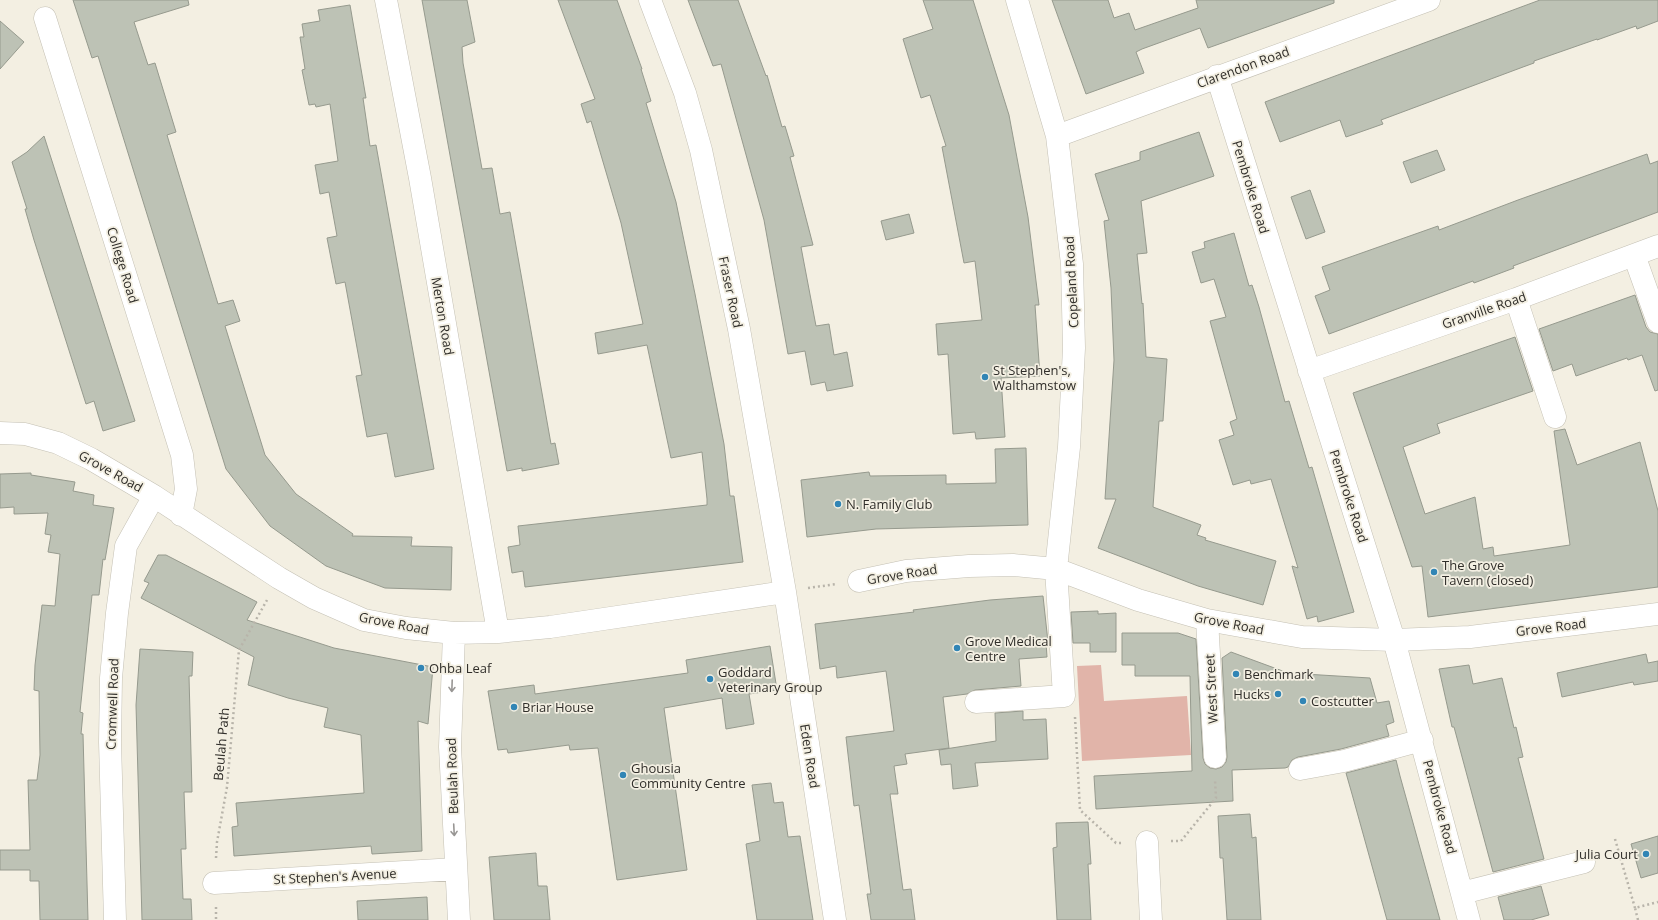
<svg xmlns="http://www.w3.org/2000/svg" width="1658" height="920" font-family="'Open Sans',sans-serif">
	<rect width="100%" height="100%" fill="#f3efe2"/>
	<path fill="#e1b4a9" d="M1101,665L1104,701L1187,696L1191,755L1082,761L1077,666Z"/>
	<path fill="#bdc2b5" stroke="#969a8e" d="M73,0H188L189,5L134,22L148,65L155,63L176,132L167,135L218,304L233,300L240,321L225,326L265,455L296,494L353,534L352,536L412,537L411,546L452,547L451,590L385,588L326,566L270,526L226,469L98,56L92,58Z
		M422,0H467L475,42L462,47L463,63L482,169L492,168L500,214L510,212L551,444L555,443L559,464L522,471V468L507,471Z
		M558,0H617L642,69H641L651,101L646,103L676,202L695,294L724,444L730,496H734L743,562L525,587L523,571L512,573L508,547L520,545L518,526L707,505V499L702,452L671,458L647,345L598,354L595,333L643,324L621,223L591,121L587,123L581,104L595,99Z
		M688,0H738L766,76L767,75L782,127L785,126L794,156L790,157L813,245L801,247L816,326L829,324L834,355L847,352L853,386L827,391L825,382L811,385L805,351L788,354L764,220L721,64L713,66Z
		M923,0H973L1009,115L1028,217L1039,305H1035L1040,376L1001,378L1005,437L976,439L975,432L953,434L948,354L938,355L936,324L982,320L975,261L964,263L942,147L946,146L930,95L921,98L903,39L933,29Z
		M1052,0H1108L1114,18L1129,13L1135,30L1198,8L1196,0H1334V3L1208,48L1200,28L1142,49L1136,52L1144,73L1086,94Z
		M1540,0H1658V21L1637,29L1636,26L1597,40V39L1534,61V63L1523,67L1381,120L1383,124L1346,137L1340,120L1280,142L1265,102Z
		M350,5L366,98H363L370,146L376,145L434,469L395,477L387,433L367,437L356,376L362,375L345,282L336,284L327,238L337,236L329,192L320,194L315,165L338,161L330,104L316,107L315,104L309,105L302,70L305,69L300,37H304L302,24L320,21L318,10Z
		M0,21L24,42L0,69Z
		M1199,132L1214,176L1141,201L1147,253L1137,254L1142,304L1143,303L1146,357L1167,359L1163,421H1159L1153,507L1201,525L1197,535L1206,538L1205,540L1276,561L1263,605L1198,586L1098,548L1116,499H1105L1114,360L1111,288L1104,221L1109,220L1095,174L1140,160V152Z
		M44,136L135,421L103,431L94,401L86,404L34,240L25,209H27L12,162L27,152Z
		M1437,150L1445,170L1411,183L1403,162Z
		M1647,154L1650,164L1658,161V212L1513,266L1514,268L1474,283L1473,281L1329,334L1315,296L1330,290L1322,267L1438,226L1439,230L1518,200Z
		M1310,190L1325,232L1306,239L1291,197Z
		M909,214L914,233L886,240L881,221Z
		M1234,233L1249,286L1252,285L1259,307L1285,402L1289,401L1309,468L1312,467L1354,612L1318,622L1317,616L1307,619L1292,566L1298,568L1271,479L1251,484L1250,480L1233,485L1219,440L1234,435L1230,422L1237,419L1210,321L1226,317L1214,279L1201,283L1192,252L1205,248L1204,242Z
		M1635,295L1646,327L1650,332L1658,334V390L1655,391L1642,355L1628,360L1627,358L1576,376L1572,364L1553,371L1539,329Z
		M1515,337L1533,391L1437,424L1440,433L1403,447L1425,514L1475,497L1483,549L1493,547L1494,556L1570,545L1554,431L1565,429L1577,465L1640,442L1658,511V587L1428,617L1422,566L1412,567L1353,393Z
		M1026,448L1028,525L876,529L807,537L801,480L869,472L870,476L946,475V484L996,483L995,449Z
		M31,473V475L75,482L73,491L94,495L93,505L114,508L105,560L103,559L99,595H92L80,712L83,713L81,734H83L88,920H40L39,881H30V870H0V850H30L28,780H37L40,755L39,691L34,690L35,665L42,605L55,606L60,554L48,552L51,535L45,534L48,513L14,514V507L0,508V474Z
		M158,555H166L257,602L247,620L334,648L433,667L428,724L418,721L422,851L372,854L371,846L234,856L232,827L238,826L236,803L364,793L361,735L324,727L328,708L288,698L248,685L254,657L141,598L149,583L144,581Z
		M1043,596L1048,642H1046L1047,657L1019,659L1021,686L975,690L967,694L943,697L949,748L905,754L907,764L894,766L898,794H890L903,890L911,889L915,920H871L867,894H871L859,805L854,806L846,737L894,731L886,671L837,678L836,666L820,669L815,624L914,612L913,610L990,600Z
		M1098,611V614L1116,613V652H1090V643H1073L1071,612Z
		M1122,633H1178L1196,639L1203,758L1205,764L1210,768L1216,769L1222,767L1226,762L1227,757L1222,658L1231,652L1288,673L1370,678L1377,703L1389,701L1394,722L1386,725L1389,736L1341,749L1298,757L1292,760L1288,767L1285,768L1232,770L1233,801L1096,809L1094,776L1192,771L1190,676H1135V665H1122Z
		M770,646L777,690L749,694L754,724L726,729L722,698L664,708L687,870L617,880L598,748L570,750L569,745L508,753L507,749L498,750L488,691L534,685L535,694L688,673L686,660Z
		M140,649L193,652L192,676H189L192,792H184L186,849H181L183,899H191L192,920H142L136,705Z
		M1646,654L1648,663L1658,661V681L1634,685L1633,682L1562,697L1557,673Z
		M1469,665L1473,684L1502,678L1514,728L1516,727L1523,757L1518,758L1544,859L1493,872L1454,727H1452L1439,669Z
		M1023,711V720L1046,719L1048,759L975,763L978,786L953,789L951,764L941,765L939,750L996,741L995,713Z
		M1396,760L1400,776L1440,920H1387L1352,794L1346,773Z
		M771,783L774,803L783,802L788,837L800,836L813,920H757L746,844L760,841L752,785Z
		M1250,814L1252,838L1256,837L1261,920H1227L1223,858H1220L1218,816Z
		M1088,822L1091,864H1088L1091,920H1057L1053,848L1057,847L1056,823Z
		M1658,836V873L1641,878L1631,844Z
		M536,853L538,886H547L550,920H494L489,857Z
		M1541,886L1549,915L1531,920H1504L1498,897Z
		M427,897L428,920H358L357,901Z"/>
	<g fill="none" stroke-linecap="round" stroke-linejoin="round">
		<g stroke="#c4c0b4" stroke-width="23">
			<path id="minor" d="M386,0L420,178L498,632
				M650,0L685,93L701,150L739,329L785,592L835,920
				M45,18L182,455L186,489L181,515
				M1217,76L1394,640L1469,920
				M1057,136L1429,0
				M1634,255L1658,322
				M1516,299L1555,417
				M1309,371L1516,299L1658,246
				M0,433L25,434L58,443L91,459L154,496L279,578L314,598L364,620L406,628L454,633L498,632L550,627L785,592
				M859,581L906,571L969,566L1013,565L1056,569L1138,600L1207,620L1302,637L1394,640L1470,637L1658,614
				M1207,620L1215,757
				M454,633L450,747L459,920
				M976,702L1064,696L1056,569L1069,447L1074,348L1072,264L1057,136L1017,0
				M1300,769L1344,761L1422,740
				M1147,842L1151,920
				M214,883L456,869
				M1462,893L1584,862
				M115,920L110,742L111,678L117,613L126,546L154,496"/>
		</g>
		<path stroke="#b8b4aa" stroke-width="2.5" stroke-dasharray="2 3" stroke-linecap="butt" d="M808,588L837,584
			M1075,717L1080,810L1116,843H1122
			M1615,839L1635,908
			M1171,841H1181L1216,798L1215,780
			M216,858L217,842L227,787L239,650L267,600
			M216,907V920
			M1638,920L1635,908L1658,902"/>
		<use href="#minor" stroke="#fff" stroke-width="22"/>
	</g>
	<defs><path id="oneway-shaft" d="M-6 0H5M1.5-3L5.5 0L1.5 3" fill="none" stroke-width="1.6" stroke-linecap="round" stroke-linejoin="round"/></defs>
	<g stroke="#989694">
		<use href="#oneway-shaft" transform="translate(452 686) rotate(92)"/>
		<use href="#oneway-shaft" transform="translate(454 830) rotate(87)"/>
	</g>
	<g fill="#3185b5" stroke="#f3efe2" stroke-width="1.5">
		<circle cx="985" cy="377" r="4"/>
		<circle cx="838" cy="504" r="4"/>
		<circle cx="1434" cy="572" r="4"/>
		<circle cx="957" cy="648" r="4"/>
		<circle cx="421" cy="668" r="4"/>
		<circle cx="1236" cy="674" r="4"/>
		<circle cx="710" cy="679" r="4"/>
		<circle cx="1278" cy="694" r="4"/>
		<circle cx="1303" cy="701" r="4"/>
		<circle cx="514" cy="707" r="4"/>
		<circle cx="623" cy="775" r="4"/>
		<circle cx="1646" cy="854" r="4"/>
	</g>
	<g text-anchor="middle" dominant-baseline="central" stroke-width="3.5" stroke-linejoin="round" paint-order="stroke">
		<g font-size="13" fill="#302e2a" stroke="#f3efe2">
			<text transform="translate(1243 67) rotate(-20)">Clarendon Road</text>
			<text transform="translate(1251 187) rotate(73)">Pembroke Road</text>
			<text transform="translate(123 265) rotate(73)">College Road</text>
			<text transform="translate(1071 282) rotate(-93)">Copeland Road</text>
			<text transform="translate(731 292) rotate(78)">Fraser Road</text>
			<text transform="translate(1484 310) rotate(-19)">Granville Road</text>
			<text transform="translate(443 316) rotate(80)">Merton Road</text>
			<text transform="translate(111 471) rotate(29)">Grove Road</text>
			<text transform="translate(1349 496) rotate(72)">Pembroke Road</text>
			<text transform="translate(902 574) rotate(-9)">Grove Road</text>
			<text transform="translate(394 623) rotate(11)">Grove Road</text>
			<text transform="translate(1229 623) rotate(11)">Grove Road</text>
			<text transform="translate(1551 627) rotate(-7)">Grove Road</text>
			<text transform="translate(1211 689) rotate(-93)">West Street</text>
			<text transform="translate(112 704) rotate(-88)">Cromwell Road</text>
			<text transform="translate(221 744) rotate(-85)">Beulah Path</text>
			<text transform="translate(810 756) rotate(81)">Eden Road</text>
			<text transform="translate(452 776) rotate(-92)">Beulah Road</text>
			<text transform="translate(1440 807) rotate(75)">Pembroke Road</text>
			<text transform="translate(335 876) rotate(-3)">St Stephen's Avenue</text>
		</g>
		<g font-size="13" fill="#302e2a" stroke="#f3efe2" text-anchor="start">
			<text x="993" y="370">St Stephen's,<tspan x="993" dy="15">Walthamstow</tspan></text>
			<text x="846" y="504">N. Family Club</text>
			<text x="1442" y="565">The Grove<tspan x="1442" dy="15">Tavern (closed)</tspan></text>
			<text x="965" y="641">Grove Medical<tspan x="965" dy="15">Centre</tspan></text>
			<text x="429" y="668">Ohba Leaf</text>
			<text x="718" y="672">Goddard<tspan x="718" dy="15">Veterinary Group</tspan></text>
			<text x="1244" y="674">Benchmark</text>
			<text x="1270" y="694" text-anchor="end">Hucks</text>
			<text x="1311" y="701">Costcutter</text>
			<text x="522" y="707">Briar House</text>
			<text x="631" y="768">Ghousia<tspan x="631" dy="15">Community Centre</tspan></text>
			<text x="1638" y="854" text-anchor="end">Julia Court</text>
		</g>
	</g>
</svg>
